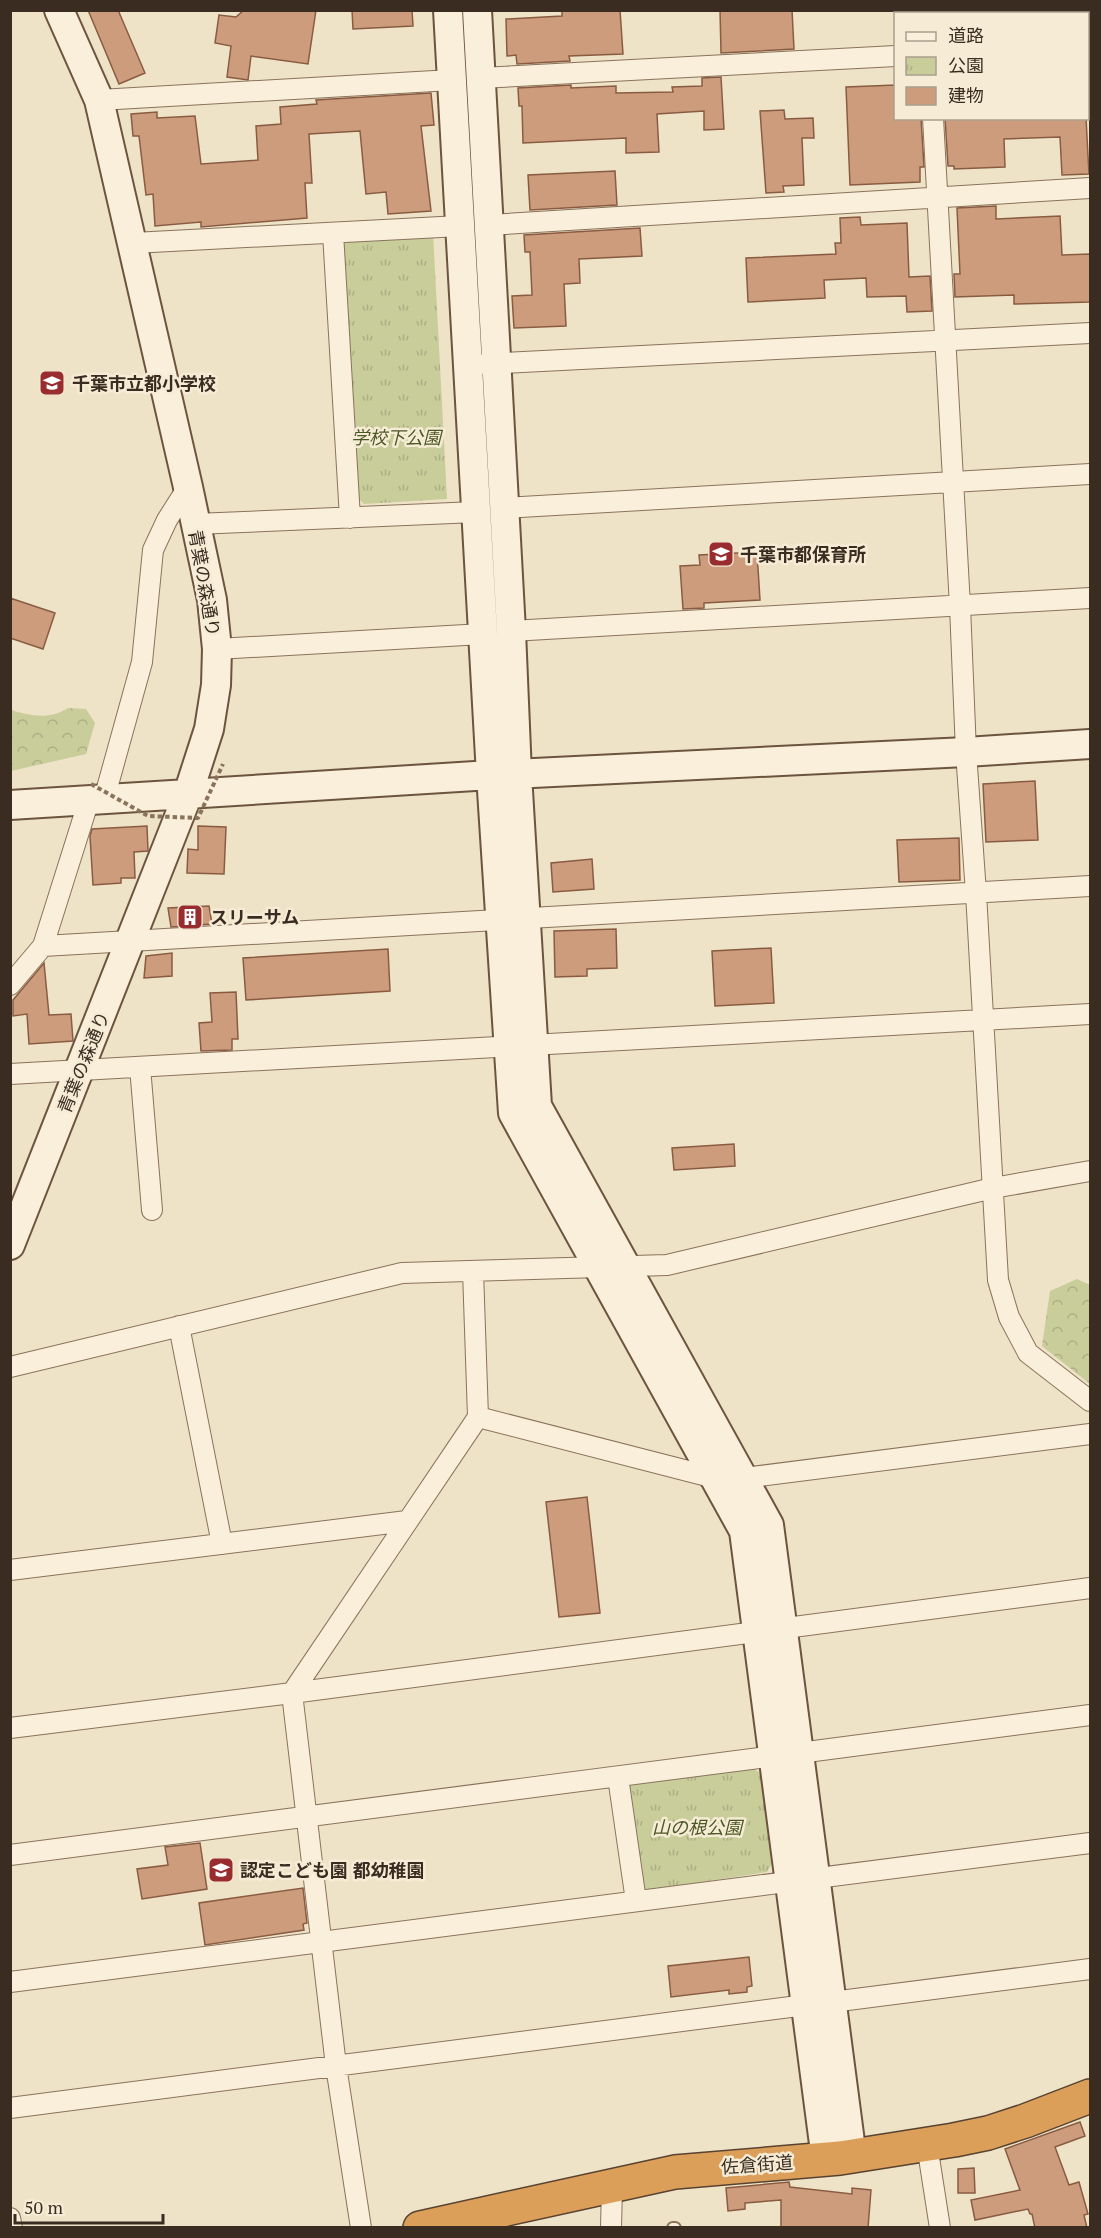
<svg xmlns="http://www.w3.org/2000/svg" width="1101" height="2238" font-family="'PT Serif','Noto Sans JP',serif">
	<defs>
		<pattern id="forest-crowns" width="20" height="18" patternUnits="userSpaceOnUse" patternTransform="scale(1.5)"><rect width="20" height="18" fill="#c8cd9a"/><path d="M2 6a3 3 0 1 1 6 0M12 15a3 3 0 1 1 6 0" fill="none" stroke="#adb084"/></pattern>
		<pattern id="park-tufts" width="24" height="20" patternUnits="userSpaceOnUse" patternTransform="scale(1.5)"><rect width="24" height="20" fill="#c8cd9a"/><path d="M3 7l-1-3M5 7V3M7 7l1-3M15 17l-1-3M17 17v-4M19 17l1-3" fill="none" stroke="#adb084"/></pattern>
	</defs>
	<rect width="100%" height="100%" fill="#eee2c7"/>
	<path fill="url(#forest-crowns)" d="M68,708L86,709L95,723L86,754L11,771V710C30,716 50,720 68,708Z
		M1077,1279L1090,1285V1384L1042,1346L1050,1291Z"/>
	<path fill="url(#park-tufts)" d="M433,233L447,499L364,504L350,491L338,250L349,235Z
		M749,1766L762,1774L773,1862L767,1872L643,1891L624,1787L630,1780Z"/>
	<path fill="#cc9c7d" stroke="#895c42" stroke-width="1.5" d="M88,10H118L145,73L119,84Z
		M244,10H316L308,64L251,56L248,80L227,77L231,46L215,43L219,15L236,17Z
		M352,10H412L413,26L353,29Z
		M562,10H620L623,54L569,56L570,61L517,64L516,55L507,56L506,19L562,16Z
		M720,10H792L794,49L721,53Z
		M721,77L724,129L704,130V111L657,114L659,152L626,153V138L523,143L522,106H519L518,88L571,85V88L616,86V93L673,92L672,87L702,86V78Z
		M896,85V118H921L924,167H920V182L850,185L846,87Z
		M431,93L434,125L421,126L431,211L388,214L386,192L366,194L360,131L309,134L312,183H305L307,218L201,227V222L155,226L153,194L146,195L139,136H133L131,114L157,112V118L195,116L201,164L258,160L256,126L281,124L280,107L317,104L316,100Z
		M784,110L785,119L813,118L814,138H802L804,185L783,186L784,192L766,193L760,111Z
		M945,118H1086L1089,174L1062,175L1060,137L1004,139L1005,167L954,169V166H948Z
		M615,171L617,205L530,210L528,175Z
		M996,206V219L1060,216L1062,255L1090,254V302L1014,304V295L955,297L954,274H960L957,208Z
		M860,217L861,225L907,223L909,277L930,276L932,311L907,312L906,296L867,297L866,278L824,280L825,298L748,302L746,258L836,254L835,243H841L840,218Z
		M640,228L642,256L579,259L580,283L564,284L566,326L514,328L512,296L532,295L530,252H525L524,235Z
		M757,552L760,600L704,603V608L683,609L680,566L700,565L699,555Z
		M10,598L55,613L43,649L10,638Z
		M1035,781L1038,840L986,842L983,784Z
		M147,826L148,851L134,852L135,878H121V883L93,885L90,836L92,829Z
		M198,826L226,827L224,874L187,873L188,849L198,850Z
		M959,838L960,880L899,882L897,840Z
		M592,859L594,889L553,892L551,863Z
		M209,906L212,924L171,927L168,908Z
		M616,929L617,968L587,969V976L555,977L554,931Z
		M771,948L774,1003L715,1006L712,951Z
		M388,949L390,991L246,1000L243,958Z
		M172,953V976L144,978L146,956Z
		M44,963L49,1015L71,1014L73,1041L29,1044L27,1014L13,1016V1000Z
		M236,992L238,1039H232V1050L201,1051L199,1023L212,1022L210,993Z
		M734,1144L735,1166L674,1170L672,1148Z
		M587,1497L600,1613L559,1617L546,1502Z
		M200,1843L207,1889L142,1899L137,1869L168,1865L165,1847Z
		M303,1888L307,1923L303,1924L304,1930L205,1945L199,1903Z
		M749,1957L752,1986L747,1987V1992L729,1994V1990L671,1997L668,1966Z
		M1080,2122L1085,2136L1055,2147L1069,2185L1079,2182L1088,2214L1084,2215L1087,2228H1035L1032,2214H1030L1028,2209L975,2220L971,2200L1020,2190L1005,2149Z
		M974,2168L975,2193H958V2169Z
		M789,2182L790,2187L852,2194V2188L871,2190L868,2228H781V2200L745,2203V2209L728,2211L726,2188Z"/>
	<g fill="none" stroke-linecap="round" stroke-linejoin="round">
		<g stroke="#8a735c" stroke-width="14">
			<path id="lane" d="M673,2228H675"/>
		</g>
		<g stroke="#8a735c" stroke-width="22">
			<path id="street" d="M927,10L928,14
				M1088,44H1090
				M481,78L896,56
				M99,100L452,80
				M933,118L960,606L966,752L976,893L998,1280L1009,1317L1028,1353L1090,1401
				M489,225L1090,188
				M333,233L350,518
				M133,243L460,226
				M485,364L1090,333
				M505,508L1090,474
				M195,524L476,512
				M511,631L1090,598
				M217,649L483,634
				M104,799L142,662L153,550L167,520L188,487
				M43,946L1090,886
				M10,985L43,946L89,800
				M140,1067L152,1210
				M10,1074L1090,1014
				M179,1326L222,1544
				M10,1367L402,1273L667,1265L993,1188L1090,1171
				M478,1417L715,1478
				M744,1478L1090,1434
				M10,1570L407,1521
				M10,1728L292,1693L1090,1588
				M799,1753L1090,1715
				M618,1777L636,1901
				M10,1855L774,1756
				M10,1982L1090,1843
				M832,2002L1090,1969
				M10,2108L806,2005
				M927,2145L940,2228
				M10,2218L12,2228
				M361,2228L336,2066L292,1693L478,1417L473,1271
				M611,2228L612,2186"/>
		</g>
		<g stroke="#6c543f" stroke-width="32">
			<path id="secondary" d="M448,10L491,775L513,1113L744,1531L824,2144L840,2158L850,2142L769,1525L537,1106L517,774L511,631L477,10
				M10,805L491,775L966,752L1090,744
				M10,1245L188,794L209,729L216,685L217,649L212,600L188,487L99,100L59,10"/>
		</g>
		<g stroke="#584230" stroke-width="36">
			<path id="highway" d="M420,2228L675,2172L840,2158L954,2140L988,2133L1025,2121L1090,2096"/>
		</g>
		<use href="#lane" stroke="#f9efda" stroke-width="10"/>
		<use href="#street" stroke="#f9efda" stroke-width="20"/>
		<use href="#secondary" stroke="#f9efda" stroke-width="28"/>
		<use href="#highway" stroke="#dc9f59" stroke-width="33"/>
		<path stroke="#8a735c" stroke-width="4" stroke-dasharray="4.5 3" stroke-linecap="butt" d="M91,784L148,816L198,818L223,764"/>
	</g>
	<defs>
		<g id="school-square" transform="scale(1.35)"><rect x="-9" y="-9" width="18" height="18" rx="4" fill="#992c2f" stroke="#f6ecd6"/><path d="M0-5L7-2L0 1L-7-2ZM-4 1L0 2.5L4 1V4Q0 6-4 4Z" fill="#fff"/></g>
		<g id="building-square" transform="scale(1.35)"><rect x="-9" y="-9" width="18" height="18" rx="4" fill="#992c2f" stroke="#f6ecd6"/><path d="M-4-6H4V6H1V3H-1V6H-4ZM-2.5-4.3h1.7v1.8h-1.7ZM.8-4.3h1.7v1.8H.8ZM-2.5-1h1.7V.8h-1.7ZM.8-1h1.7V.8H.8Z" fill="#fff"/></g>
	</defs>
	<g fill-rule="evenodd">
		<use href="#school-square" x="52" y="383"/>
		<use href="#school-square" x="721" y="554"/>
		<use href="#building-square" x="190" y="917"/>
		<use href="#school-square" x="221" y="1870"/>
	</g>
	<g text-anchor="middle" dominant-baseline="central" stroke-width="5" stroke-linejoin="round" paint-order="stroke">
		<g font-size="18" font-weight="bold" fill="#3a2c20" stroke="#f6ecd6" text-anchor="start">
			<text x="72" y="383">千葉市立都小学校</text>
			<text x="740" y="554">千葉市都保育所</text>
			<text x="210" y="917">スリーサム</text>
			<text x="240" y="1870">認定こども園 都幼稚園</text>
		</g>
		<g font-size="18" font-style="italic" fill="#4c5726" stroke="#f6ecd6">
			<text x="396" y="437">学校下公園</text>
			<text x="697" y="1827">山の根公園</text>
		</g>
		<g font-size="18" fill="#3a2c20" stroke="#f6ecd6">
			<text transform="translate(205 583) rotate(80)">青葉の森通り</text>
			<text transform="translate(83 1062) rotate(-68)">青葉の森通り</text>
			<text transform="translate(757 2164) rotate(-4)">佐倉街道</text>
		</g>
	</g>
	<rect width="1101" height="2238" fill="none" stroke="#3a2c20" stroke-width="24"/>
	<rect x="894" y="12" width="195" height="108" fill="#f6ecd6" stroke="#ab9f8d" stroke-width="1.5"/>
	<rect x="906" y="32" width="30" height="9" fill="#f9efda" stroke="#ab9f8d" stroke-width="1.5"/>
	<text x="948" y="42" font-size="18" fill="#3a2c20">道路</text>
	<rect x="906" y="57" width="30" height="18" fill="url(#park-tufts)" stroke="#ab9f8d" stroke-width="1.5"/>
	<text x="948" y="72" font-size="18" fill="#3a2c20">公園</text>
	<rect x="906" y="87" width="30" height="18" fill="#cc9c7d" stroke="#ab9f8d" stroke-width="1.5"/>
	<text x="948" y="102" font-size="18" fill="#3a2c20">建物</text>
	<path d="M15 2214v9h148v-9" fill="none" stroke="#3a2c20" stroke-width="3"/>
	<text x="24" y="2214" font-size="18" fill="#3a2c20" stroke="#f6ecd6" stroke-width="4.5" paint-order="stroke">50 m</text>
</svg>
